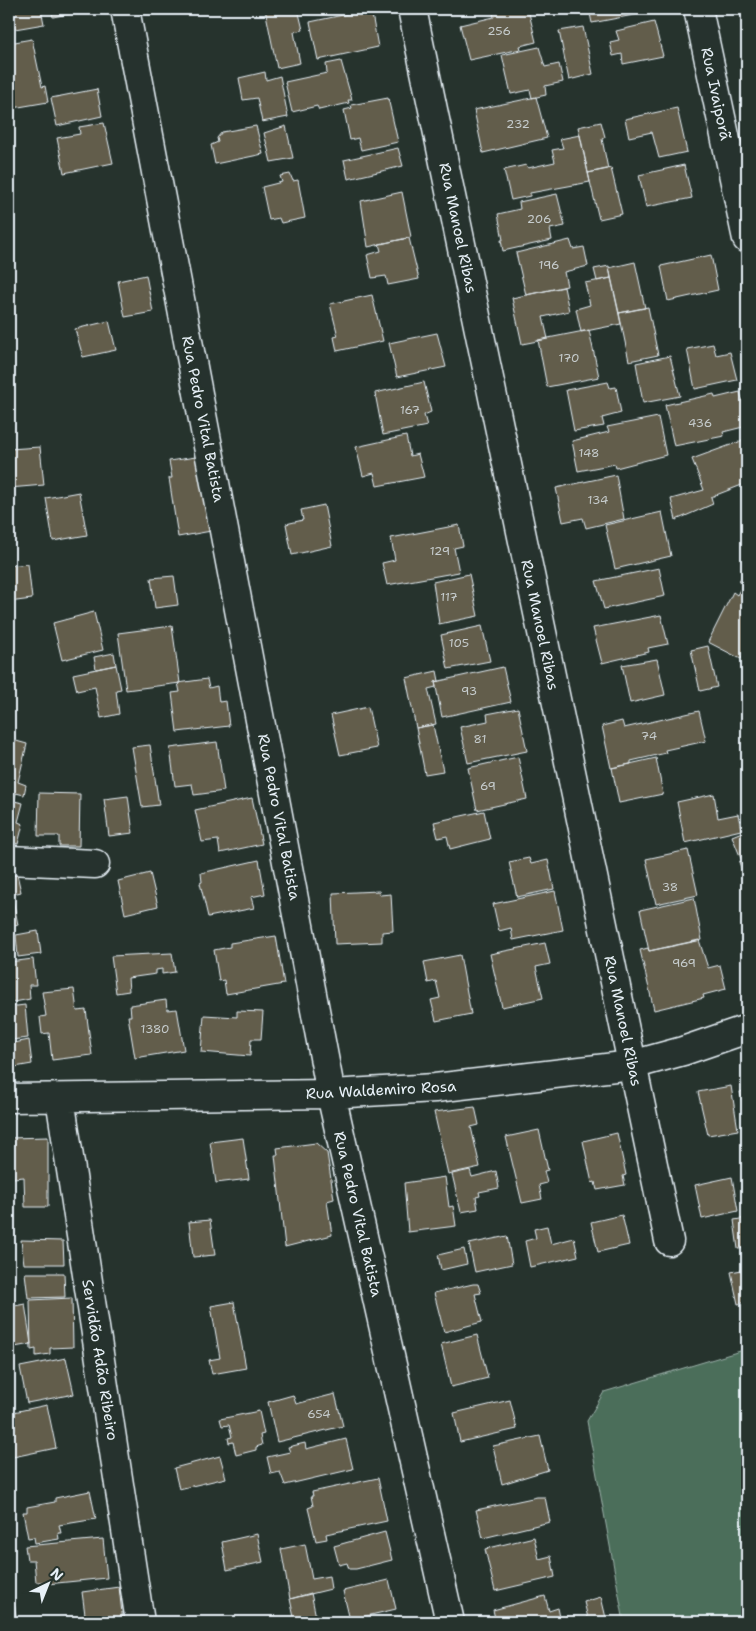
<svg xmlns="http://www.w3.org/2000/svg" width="756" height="1631" font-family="'Shantell Sans',sans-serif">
	<rect width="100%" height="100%" fill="#26332d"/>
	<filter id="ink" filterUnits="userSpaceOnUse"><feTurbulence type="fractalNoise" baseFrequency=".02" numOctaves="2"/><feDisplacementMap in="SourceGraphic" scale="10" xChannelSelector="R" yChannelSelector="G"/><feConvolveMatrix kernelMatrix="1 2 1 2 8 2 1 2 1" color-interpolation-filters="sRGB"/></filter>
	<g filter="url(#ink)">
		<path fill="#4c6e5a" stroke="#9ab0a9" d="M747,1349V1622H624L587,1421L604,1392Z"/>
		<path fill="#625d4b" stroke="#e8f1f8" d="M9,9H41L44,24L9,30Z
			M51,9H88V10L53,17Z
			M265,9H298L303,30L294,32L300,63L277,68Z
			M371,9L378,47L318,60L310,22Z
			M455,9H476L456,13Z
			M492,9H528L536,42L520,46L521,49L469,60L460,25L494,17Z
			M589,9H648L649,12L592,23Z
			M654,22L663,56L623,64L622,54L613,56L610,42L619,40L616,31Z
			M583,27L593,74L569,80L559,31Z
			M32,39L42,87L45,86L48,102L13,108L11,93L16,92L9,59V43Z
			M539,47L545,67L559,64L563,82L545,86L546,95L532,98L530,90L511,94L502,55Z
			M341,61L352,100H348L349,103L319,110L317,106L292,112L285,82L327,73L326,64Z
			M265,72L266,80L280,76L288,117L262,122L257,98L243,100L239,78Z
			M97,89L102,116L57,126L51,98Z
			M536,97L547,138L483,153L474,110Z
			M388,98L398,142L361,150L358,138L350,140L344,110L352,108L351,105Z
			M677,108L687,152L659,158L652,132L629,137L625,119Z
			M601,122L605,137L602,139L608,169L588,173L578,127Z
			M104,123L113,163L64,173L57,138L80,134L79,127Z
			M256,126L263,154L215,164L211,145L218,142L217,138L222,132Z
			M286,126L293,158L271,162L264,133Z
			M580,135L590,182L530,193V196L511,200L504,170L526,165L528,168L555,162L552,150L563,148L560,139Z
			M398,148L403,166L348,179L344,160Z
			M684,165L692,198L646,207L639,175Z
			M611,168L622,214L599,219L588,173Z
			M290,174L293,181L298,180L305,218L281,223L279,218L269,220L262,187L282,182L280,176Z
			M402,192L411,237L368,247L361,201Z
			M557,194L565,226L550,229L552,240L503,251L501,240H503L498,214L520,209L519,202Z
			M409,238L419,279L388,285L386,276L372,278L367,255L381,251L379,244Z
			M570,240L573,249L584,247L588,266L564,272L567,286L526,295L516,253Z
			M711,255L718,290L668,301L661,266Z
			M635,262L645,308L619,313L609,268Z
			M609,266L611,278L597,281L594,269Z
			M146,275L153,312L125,317L118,281Z
			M611,278L621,324L581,332L576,309L590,305L585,283Z
			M564,287L569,311L543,317L548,339L522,344L512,298Z
			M372,295L383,341L337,351L334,337L338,336L330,304Z
			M648,307L658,355L629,361L619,313Z
			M109,321L116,350L83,357L75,329Z
			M589,330L599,377L547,387L538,340Z
			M437,333L446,367L397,377L389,343Z
			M713,344L716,355L730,352L737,380L695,389L687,349Z
			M670,356L680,396L643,403L636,363Z
			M424,382L431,412L424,415L427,426L383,435L375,393Z
			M608,382L610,388L616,387L621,413L602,418L604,426L574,431L566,390Z
			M740,392L747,417V426L723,432L724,436L674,446L665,405L714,394L715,398Z
			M658,417L666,455L616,468L615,464L578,471L572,441L609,432L607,427Z
			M406,436L410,456L418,454L424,477L377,486L374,473L363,476L356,447Z
			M747,439V483L711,497L713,504L676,520L671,499L704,490L692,459Z
			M40,447L44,485L9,488V449Z
			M196,457L211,531L178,537L169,478H172L169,461Z
			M616,475L624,519L586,528L583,518L563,522L556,488Z
			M79,492L87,535L53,541L46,498Z
			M324,505L332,546L292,555L286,524L303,520L301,510Z
			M662,512L671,556L615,569L605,525Z
			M459,525L463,546L454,548L459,572L387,585L382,563L395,560L391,538Z
			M28,564L32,599L9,602V566Z
			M659,568L665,596L604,609L596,581Z
			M469,574L478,616L439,624L433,582Z
			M743,574L747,576V647L741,659L708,642L733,592L737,595L743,584L739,582Z
			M174,576L178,605L155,608L151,578Z
			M94,612L103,650L62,660L53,623Z
			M661,615L668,644L648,648L649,652L602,663L593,628Z
			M172,626L180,683L126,690L118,633Z
			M482,626L490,661L448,669L441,635Z
			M708,646L717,687L700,691L691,650Z
			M114,653L116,665L96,669L94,657Z
			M657,659L665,695L630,703L622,665Z
			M116,665L121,689L116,690L119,714L101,718L95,687L77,691L73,674Z
			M503,667L511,702L442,717L435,682Z
			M437,671L439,681L435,682L436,687L428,689L436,724L416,728L406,678Z
			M207,679L209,688L217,686L219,702L226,701L229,726L177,732L172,693L180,692L178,683Z
			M368,707L377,748L340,755L331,715Z
			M518,708L527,751L468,763L460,727L488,721L487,714Z
			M699,711L706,741L665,750L666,753L631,761V764L611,768L602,726L622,721L624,728Z
			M433,725L443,771L425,774L416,728Z
			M9,739L27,744L18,782L26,785L24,795L16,793L14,801L23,803L18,822L23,824L18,844L9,842Z
			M217,742L224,791L194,795L192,784L175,786L170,748Z
			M150,745L159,805L142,807L132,747Z
			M518,757L527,799L477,810L468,768Z
			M656,758L663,794L619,803L612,768Z
			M39,793L80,794L79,846H59V836H38Z
			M714,794L718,818L738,814L741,830L685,843L677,802Z
			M128,796L133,833L109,836L104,799Z
			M252,798L262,844L220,853L218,840L202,842L195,810Z
			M484,811L490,839L450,849L447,836L438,838L434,822Z
			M747,830V893L740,874L743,873L739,862L742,861L732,836Z
			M688,850L698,895L656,904L646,859Z
			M529,858L531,864L548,860L554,889L517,897L509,862Z
			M259,860L265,894L251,897L254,908L208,917L200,883L202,882L201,873Z
			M14,861L21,892L9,895V862Z
			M150,873L158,906L125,914L118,881Z
			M379,891L380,895L391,894L393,931L382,932V942L335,944L333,893Z
			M555,891L563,930L513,940L511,928L499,931L493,904Z
			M694,898L702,940L649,951L640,910Z
			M13,899L18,925L11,927L13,937L9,938V900Z
			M38,931L41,954L18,957L16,935Z
			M276,936L284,984L226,994L224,980L219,981L214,950L230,947V943Z
			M699,940L708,968L720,965L726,989L703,995L704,998L654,1010L640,950L648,948L649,951Z
			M545,943L550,964L536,967L543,998L502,1007L490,954Z
			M172,953L175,972L162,974V969L156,970V974L128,978L129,991L116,993L111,956Z
			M460,955L471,1014L436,1021L431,1000L440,998L436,981L428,983L424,962Z
			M33,959L36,985H29L30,999L9,1003V962Z
			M74,989L77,1011L86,1010L92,1055L52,1060L49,1033L42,1034L40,1017L46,1016L42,992Z
			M166,1000L167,1010L177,1009L184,1050L135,1058L128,1016H131L130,1005Z
			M25,1005L28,1038L11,1040L9,1038V1007Z
			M237,1011L263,1012L261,1039H251L250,1056L201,1052L204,1015L237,1017Z
			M29,1040L32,1064L9,1068V1044Z
			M731,1086L738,1130L708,1135L698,1092Z
			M747,1090V1120L740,1092Z
			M475,1107L479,1125L471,1127L480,1167L448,1174L434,1112Z
			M539,1130L548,1170L544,1171L547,1183L539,1185L542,1199L522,1203L506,1137Z
			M617,1133L626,1175L623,1176L625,1185L597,1190L595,1182L592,1183L583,1141Z
			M48,1137V1207H25L24,1177L13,1178L9,1138Z
			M243,1138L249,1179L216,1183L210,1142Z
			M316,1143L327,1153L334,1199L327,1201L332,1235L285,1247L275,1155H278L277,1148Z
			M470,1170L472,1177L496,1171L499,1188L479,1192L480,1196L476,1197L478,1209L461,1212L452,1174Z
			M445,1177L449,1207L453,1206L456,1226L408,1232L404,1183Z
			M732,1177L738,1211L702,1219L695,1185Z
			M622,1215L629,1245L598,1252L591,1222Z
			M747,1218V1248L738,1249L734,1220Z
			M210,1220L215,1255L193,1257L189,1222Z
			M547,1226L551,1244L574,1238L578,1256L530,1267L525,1241L536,1238L534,1229Z
			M507,1236L512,1264L475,1272L469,1244Z
			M21,1240L63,1241L64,1264H24Z
			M464,1249L467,1264L441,1270L438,1255Z
			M747,1269V1302L738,1304L731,1272Z
			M25,1273H64L65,1297L28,1298Z
			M473,1284H478L481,1293L475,1294L482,1322L444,1332L434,1293Z
			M72,1298L73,1347L50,1348V1354L36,1356V1349L31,1350L30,1300Z
			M234,1302L246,1368L212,1374L209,1360L220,1358L211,1306Z
			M25,1304L31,1344L9,1348V1307Z
			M477,1335L488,1378L451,1387L441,1344Z
			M66,1358L74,1394L27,1403L20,1367Z
			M335,1394L343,1426L277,1442L268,1402L293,1395L296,1404Z
			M510,1400L517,1429L460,1442L454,1413Z
			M47,1405L56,1448L13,1457L9,1436V1413Z
			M259,1411L264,1434L260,1435L262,1445L256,1447V1450L236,1455L233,1442L229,1443L228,1438L232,1437L229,1425L222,1426L220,1419Z
			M540,1436L548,1470L502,1484L493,1446Z
			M346,1439L353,1469L285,1485L280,1472L271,1474L267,1457L290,1452L288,1447L305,1443L306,1449Z
			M220,1456L226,1478L179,1489L174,1468Z
			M9,1471L14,1497L9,1498Z
			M378,1478L387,1521L326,1534L327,1539L316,1541L308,1508L313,1506L311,1496H313L312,1492Z
			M90,1491L96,1519L59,1525L61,1533H58L59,1539L35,1543L34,1537L28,1538L23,1512H27V1507L55,1502V1498Z
			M537,1497H545L550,1522L483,1538L476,1510Z
			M385,1532L392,1560L356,1569H349L347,1563L339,1565L334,1546Z
			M257,1534L263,1562L227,1570L222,1542Z
			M534,1537L539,1559L551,1556L555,1577L495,1591L485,1549Z
			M103,1539L107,1578L47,1584V1582H36L34,1560H27L25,1546Z
			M305,1544L312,1579L329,1576L331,1589L290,1599L281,1549Z
			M389,1580L396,1609L350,1620L343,1591Z
			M119,1587L123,1622H86L82,1592Z
			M311,1593L317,1622H295L290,1599Z
			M9,1596H13L17,1622H9Z
			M545,1596L549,1611L558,1608L561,1622H496L493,1610Z
			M601,1597L606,1618L589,1622L584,1602Z"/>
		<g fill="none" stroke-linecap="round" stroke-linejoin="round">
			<g stroke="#e8f1f8" stroke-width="31">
				<path id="minor" d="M125,9L331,1094L450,1622
					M412,9L669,1241
					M698,9L747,239
					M9,860L95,864
					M9,1098L331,1094L435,1088L632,1065L683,1051L747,1029
					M60,1098L140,1622"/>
			</g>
			<use href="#minor" stroke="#26332d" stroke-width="28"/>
		</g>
	</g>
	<g text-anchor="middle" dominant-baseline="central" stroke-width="4.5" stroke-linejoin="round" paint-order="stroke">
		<g font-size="12" fill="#c6cccd">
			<text x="499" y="31">256</text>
			<text x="518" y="124">232</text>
			<text x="539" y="219">206</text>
			<text x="549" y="265">196</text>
			<text x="569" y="358">170</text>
			<text x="410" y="410">167</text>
			<text x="700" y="423">436</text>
			<text x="589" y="453">148</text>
			<text x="598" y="500">134</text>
			<text x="440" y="551">129</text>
			<text x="449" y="597">117</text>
			<text x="459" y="643">105</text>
			<text x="469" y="691">93</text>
			<text x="649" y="736">74</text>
			<text x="480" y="739">81</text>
			<text x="488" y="786">69</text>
			<text x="670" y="887">38</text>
			<text x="684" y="963">969</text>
			<text x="155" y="1029">1380</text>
			<text x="319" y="1414">654</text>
		</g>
		<g font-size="15" fill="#e8f1f8" stroke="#26332d">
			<text transform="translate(716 94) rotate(78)">Rua Ivaiporã</text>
			<text transform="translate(458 228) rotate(78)">Rua Manoel Ribas</text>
			<text transform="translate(203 419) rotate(79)">Rua Pedro Vital Batista</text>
			<text transform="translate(540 625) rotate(78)">Rua Manoel Ribas</text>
			<text transform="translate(279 817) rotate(79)">Rua Pedro Vital Batista</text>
			<text transform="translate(623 1021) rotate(78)">Rua Manoel Ribas</text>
			<text transform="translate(381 1090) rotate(-3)">Rua Waldemiro Rosa</text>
			<text transform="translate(358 1214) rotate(77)">Rua Pedro Vital Batista</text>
			<text transform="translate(100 1360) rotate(81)">Servidão Adão Ribeiro</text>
		</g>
	</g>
	<rect width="756" height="1631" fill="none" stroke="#26332d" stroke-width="30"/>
	<rect x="15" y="15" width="726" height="1601" fill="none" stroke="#e8f1f8" stroke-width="2" filter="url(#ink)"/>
	<g transform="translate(48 1584) rotate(43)" stroke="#26332d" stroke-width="4" paint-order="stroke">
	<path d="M0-4L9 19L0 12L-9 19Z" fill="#e8f1f8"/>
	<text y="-8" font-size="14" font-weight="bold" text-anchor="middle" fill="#e8f1f8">N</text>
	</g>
</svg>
